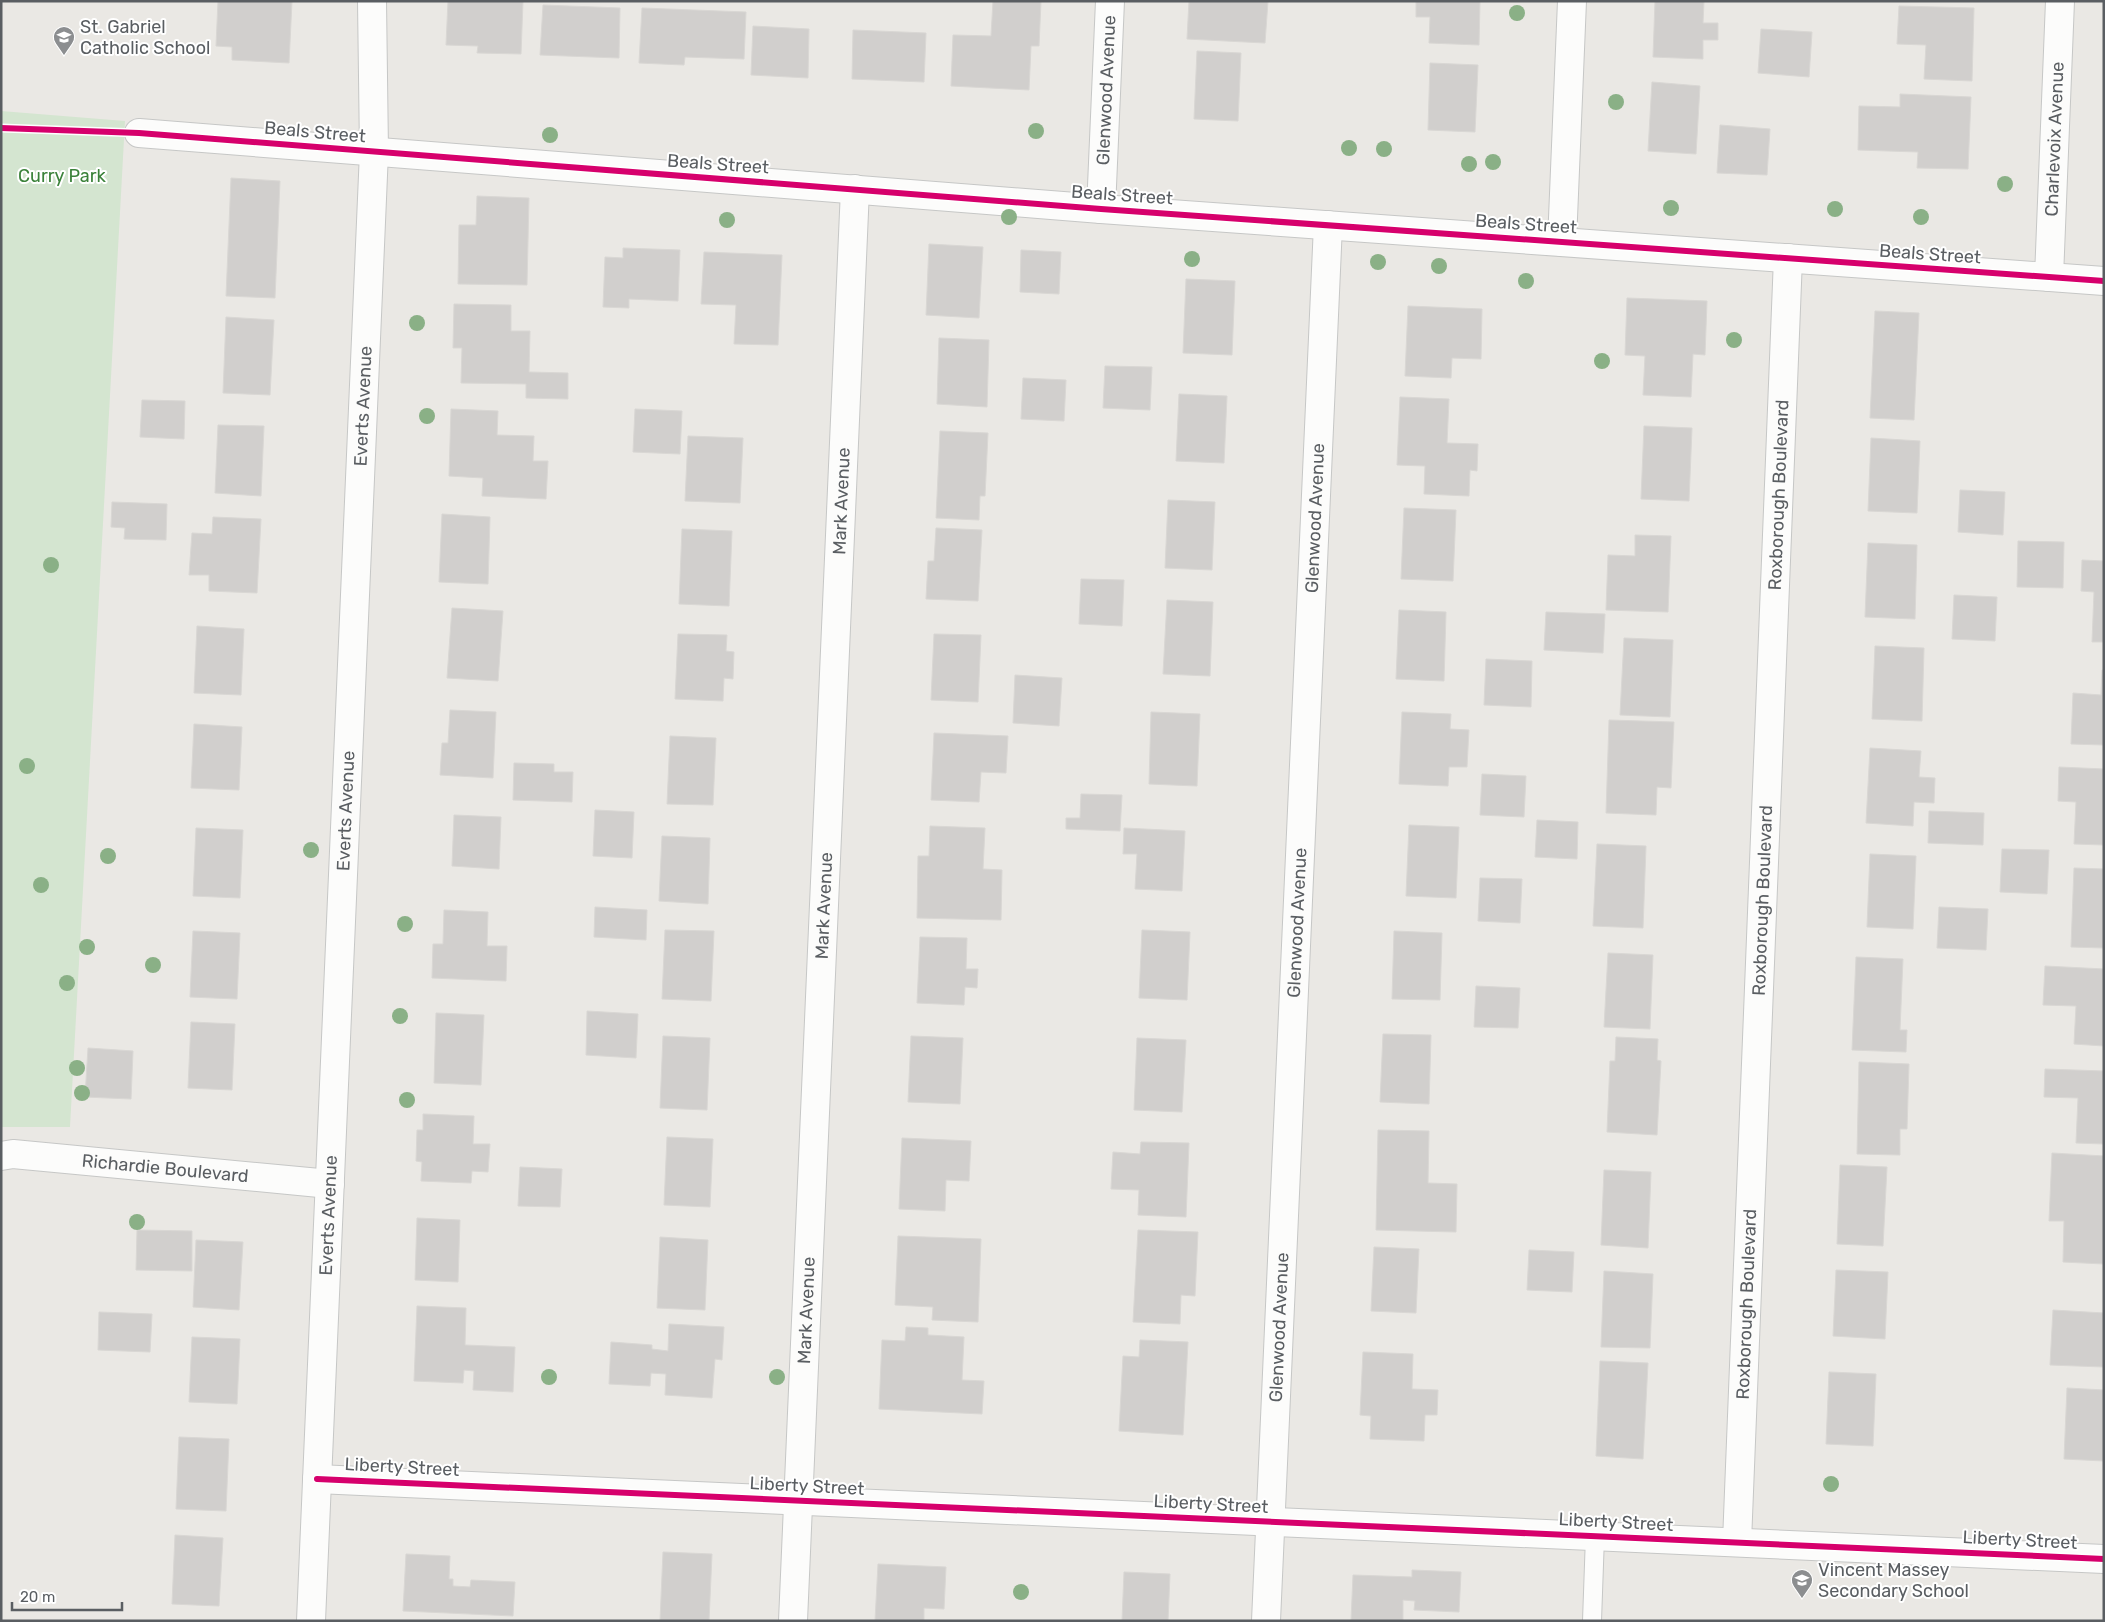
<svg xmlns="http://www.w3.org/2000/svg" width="2105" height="1622" font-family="Rubik,sans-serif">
	<rect width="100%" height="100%" fill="#eae8e4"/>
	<path fill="#d4e5d0" d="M1,111L125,121L70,1127H1Z"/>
	<path fill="#d1cfcd" stroke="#d9d7d4" d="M218,1H292L289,63L232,60V47L216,46Z
		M448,1H523L521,54L477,53L478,46L446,45Z
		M993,1H1041L1039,46H1031L1029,90L951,86L953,35L991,36Z
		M1189,1H1268L1265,43L1187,39Z
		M1416,1H1480L1479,45L1429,43L1430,17H1416Z
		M1655,1H1704L1703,23H1718V40H1703V59L1653,57Z
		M543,5L620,8L619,58L540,55Z
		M1899,6L1974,8L1972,81L1924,79L1926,45L1897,44Z
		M642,8L746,12L744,59L685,57L684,65L639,63Z
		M753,26L809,29L808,78L751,75Z
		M1761,29L1812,32L1809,77L1758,73Z
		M853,30L926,33L924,82L852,79Z
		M1197,51L1241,53L1238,121L1194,119Z
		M1430,63L1478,65L1475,132L1428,130Z
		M1652,82L1700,86L1696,154L1648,151Z
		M1900,94L1971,97L1968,169L1917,168L1918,152L1858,150L1859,106L1900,107Z
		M1720,125L1770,129L1767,175L1717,173Z
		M231,178L280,181L275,298L226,296Z
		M477,196L529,198L527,285L458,284L459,225H476Z
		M929,244L983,247L979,318L926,315Z
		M623,248L680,250L678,301L629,299V308L603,307L605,257L623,258Z
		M1021,250L1061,252L1059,294L1020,292Z
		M704,252L782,255L778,345L734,344L736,305L701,304Z
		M1186,279L1235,281L1232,355L1183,353Z
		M1627,298L1707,301L1705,355L1693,354L1691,397L1643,395L1645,356L1625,355Z
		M454,304L511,305V331H530L529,372L568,373V399L526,398V384L461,383L462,348H453Z
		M1408,306L1482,309L1481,359L1452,358L1451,378L1405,376Z
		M1875,311L1919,313L1914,420L1870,418Z
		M226,317L274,320L270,395L223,393Z
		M939,338L989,340L987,407L937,404Z
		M1105,366L1152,367L1150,410L1103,408Z
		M1023,378L1066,380L1064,421L1021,419Z
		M1179,394L1227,396L1224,463L1176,461Z
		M1400,397L1449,399L1447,443L1478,444L1477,471L1470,470L1469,496L1424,494L1425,466L1397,465Z
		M142,400L185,401L184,439L140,437Z
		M451,409L498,411L497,435L534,436L533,461H548L546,499L482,496L483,478L449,476Z
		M635,409L682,411L680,454L633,452Z
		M218,425L264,426L261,496L215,493Z
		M1644,426L1692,428L1689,501L1641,499Z
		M940,431L988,433L985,496H980L979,520L936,518Z
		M688,436L743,438L740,503L685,501Z
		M1871,438L1920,441L1917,513L1868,511Z
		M1960,490L2005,492L2003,535L1958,532Z
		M1168,500L1215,502L1212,570L1165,568Z
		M112,502L167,504L166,540L124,539L125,528L111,527Z
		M1404,508L1456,510L1453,581L1401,579Z
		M442,514L490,517L488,584L439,582Z
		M213,517L261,519L257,593L209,591V575H189L192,533L212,534Z
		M936,528L982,530L978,601L926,599L928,561H934Z
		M682,529L732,531L729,606L679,604Z
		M1635,535L1671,536L1668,612L1606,610L1608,555L1635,556Z
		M2018,541L2064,542L2063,588L2017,587Z
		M1868,543L1917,545L1915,619L1865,617Z
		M2082,560L2104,561V642H2092L2094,592L2081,591Z
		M1081,579L1124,580L1122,626L1079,624Z
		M1954,595L1997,597L1995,641L1952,639Z
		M1167,600L1213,602L1210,676L1163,674Z
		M452,608L503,611L498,681L447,678Z
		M1399,610L1446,612L1444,681L1396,679Z
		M1546,612L1605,614L1603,653L1544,650Z
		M197,626L244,629L241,695L194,693Z
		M678,634L727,635L726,651L734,652L733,679L724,678L723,701L675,699Z
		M934,634L981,635L978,702L931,700Z
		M1624,638L1673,640L1670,717L1620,715Z
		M1875,646L1924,648L1922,721L1872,719Z
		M1486,659L1532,661L1531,707L1484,705Z
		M2102,670H2104V745L2071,744L2073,693L2101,695Z
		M1015,675L1062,678L1059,726L1013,723Z
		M450,710L496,712L493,778L440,775L442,743H448Z
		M1151,712L1200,714L1197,786L1149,784Z
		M1402,712L1451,714L1450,729L1469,730L1467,767H1449L1448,786L1399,784Z
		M1609,720L1674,722L1671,788L1657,787L1656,815L1606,813Z
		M194,724L242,727L239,790L191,788Z
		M934,733L1008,736L1006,773L981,772L979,802L931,800Z
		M670,736L716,738L713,805L667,804Z
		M1870,748L1921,751L1919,777L1935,778L1934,803L1914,802L1913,826L1866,823Z
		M514,763L554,764V772H573L572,802L513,800Z
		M2059,767L2104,769V845L2074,844L2076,802L2058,801Z
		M1482,774L1526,776L1524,817L1480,815Z
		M1081,794L1122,795L1120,831L1066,829V818H1080Z
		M595,810L634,812L632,858L593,856Z
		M1929,811L1984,813L1983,845L1928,843Z
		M454,815L501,817L499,869L452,866Z
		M1537,820L1578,822L1577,859L1535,857Z
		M1409,825L1459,827L1456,898L1406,896Z
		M930,826L985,828L983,869L1002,870L1001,920L917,918L918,856H929Z
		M196,828L243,830L240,898L193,896Z
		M1124,828L1185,831L1182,891L1135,889L1137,854H1123Z
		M662,836L710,838L708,904L659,901Z
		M1597,844L1646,846L1643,928L1593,926Z
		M2002,849L2049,850L2047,894L2000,892Z
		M1870,854L1916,856L1913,929L1867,927Z
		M2074,868L2104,869V948L2071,947Z
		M1480,878L1522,879L1520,923L1478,921Z
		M595,907L647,910L646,940L594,937Z
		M1939,907L1988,909L1986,950L1937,948Z
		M444,910L488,912L487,946H507L506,981L432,978L433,944H443Z
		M665,930L714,931L711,1001L662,999Z
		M1142,930L1190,932L1187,1000L1139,998Z
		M193,931L240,933L237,999L190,997Z
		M1394,931L1442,933L1440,1000L1392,999Z
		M920,937L967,938L966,969H978L977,988L965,987L964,1005L917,1003Z
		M1608,953L1653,955L1650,1029L1604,1027Z
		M1856,957L1903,959L1900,1030H1907L1906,1052L1852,1050Z
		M2045,966L2104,969V1046L2074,1044L2076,1006L2043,1005Z
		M1476,986L1520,988L1518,1028L1474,1027Z
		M587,1011L638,1014L636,1058L586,1055Z
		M436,1013L484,1015L481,1085L434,1083Z
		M191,1022L235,1024L232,1090L188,1088Z
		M1383,1034L1431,1035L1429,1104L1380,1102Z
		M663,1036L710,1038L707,1110L660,1108Z
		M911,1036L963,1038L960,1104L908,1102Z
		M1616,1037L1658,1039L1657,1060L1661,1061L1657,1135L1607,1132L1610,1061H1615Z
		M1137,1038L1186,1040L1182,1112L1134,1110Z
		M88,1048L133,1051L131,1099L85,1097Z
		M1859,1062L1909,1064L1907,1129H1900V1155L1857,1154Z
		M2045,1069L2104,1071V1144L2076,1143L2078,1098L2044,1097Z
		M423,1114L474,1116L473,1144H490L488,1172L472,1171L471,1183L421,1181L422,1162L416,1161L417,1130H423Z
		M1378,1130L1429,1131L1428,1183L1457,1184L1456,1232L1376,1230Z
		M667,1137L713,1139L710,1207L664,1205Z
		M902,1138L971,1141L969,1181L946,1180L945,1211L899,1209Z
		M1141,1142L1189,1143L1186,1217L1138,1215L1139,1190L1111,1189L1113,1152L1140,1154Z
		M2052,1153L2104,1156V1264L2063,1262L2064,1221H2049Z
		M1840,1165L1887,1167L1883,1246L1837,1244Z
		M520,1167L562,1169L560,1207L518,1206Z
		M1604,1170L1651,1172L1648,1248L1601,1245Z
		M417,1218L460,1220L458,1282L415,1280Z
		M137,1230L192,1231V1271L136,1270Z
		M1138,1230L1198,1232L1195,1296L1181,1295L1180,1324L1133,1322Z
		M898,1236L981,1239L978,1322L932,1320L933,1307L895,1305Z
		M660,1237L708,1240L705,1310L657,1308Z
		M196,1240L243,1242L239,1310L193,1307Z
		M1374,1247L1419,1249L1416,1313L1371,1311Z
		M1529,1250L1574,1252L1572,1292L1527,1290Z
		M1836,1270L1888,1272L1885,1339L1833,1336Z
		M1604,1271L1653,1274L1650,1348L1601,1347Z
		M417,1306L466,1308L465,1345L515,1347L513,1392L473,1390L474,1371L464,1370L463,1383L414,1381Z
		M2053,1310L2104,1313V1367L2050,1365Z
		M99,1312L152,1314L150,1352L98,1350Z
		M669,1324L724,1327L722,1360L715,1359L712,1398L665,1395L666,1374L651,1373L650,1386L609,1384L611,1342L652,1345V1349L668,1351Z
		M906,1327L928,1328V1335L964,1337L962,1380L984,1381L982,1414L879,1409L882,1340L905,1341Z
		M192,1337L240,1339L237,1404L189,1402Z
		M1140,1340L1188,1342L1183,1435L1119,1431L1123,1356L1139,1357Z
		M1363,1352L1413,1354L1412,1389L1438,1390L1437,1415H1425L1424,1441L1370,1439L1371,1416L1360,1415Z
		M1600,1361L1648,1363L1643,1459L1596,1456Z
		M1829,1372L1876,1374L1873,1446L1826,1444Z
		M2067,1388L2104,1390V1461L2064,1459Z
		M179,1437L229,1439L226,1511L176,1509Z
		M175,1535L223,1538L219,1606L172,1604Z
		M663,1552L712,1554L709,1621H660Z
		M406,1554L450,1556L449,1579H453V1586L470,1587L471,1580L515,1582L513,1616L403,1611Z
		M878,1564L946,1567L944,1609L924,1608V1621H875Z
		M1412,1570L1461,1572L1459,1612L1414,1610L1415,1601L1403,1600V1621H1351L1353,1575L1412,1577Z
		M1124,1572L1170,1574L1168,1621H1122Z"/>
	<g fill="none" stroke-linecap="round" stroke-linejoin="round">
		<g stroke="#c6c7c6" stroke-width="20">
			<path id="lane" d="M1592,1621L1595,1536"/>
		</g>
		<g stroke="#c6c7c6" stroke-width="30">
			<g id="street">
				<path d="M139,133L1101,209L2104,281"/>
				<path id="s1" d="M1101,209L1110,1"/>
				<path d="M1562,242L1572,1"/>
				<path id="s2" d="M2049,277L2060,1"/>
				<path id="s3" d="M1,1156L13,1154L330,1184"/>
				<path d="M317,1479L2104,1559"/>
				<path id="s4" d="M1737,1542L1788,258"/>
				<path id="s5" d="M311,1621L374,152L372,1"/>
				<path id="s6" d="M793,1621L855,189"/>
				<path id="s7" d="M1266,1621L1328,225"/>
			</g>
		</g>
		<use href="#lane" stroke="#fcfcfb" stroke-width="18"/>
		<use href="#street" stroke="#fcfcfb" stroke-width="28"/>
		<g stroke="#fff" stroke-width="9">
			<path id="cycleway" d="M1,128L139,133L1101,209L2104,281
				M317,1479L2104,1559"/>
		</g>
		<use href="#cycleway" stroke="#d6006c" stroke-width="6"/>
	</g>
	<g fill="#8ab086">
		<circle cx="1517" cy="13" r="8"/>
		<circle cx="1616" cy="102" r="8"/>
		<circle cx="1036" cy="131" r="8"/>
		<circle cx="550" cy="135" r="8"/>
		<circle cx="1349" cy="148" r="8"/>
		<circle cx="1384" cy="149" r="8"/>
		<circle cx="1493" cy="162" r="8"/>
		<circle cx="1469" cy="164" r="8"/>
		<circle cx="2005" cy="184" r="8"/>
		<circle cx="1671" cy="208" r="8"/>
		<circle cx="1835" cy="209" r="8"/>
		<circle cx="1009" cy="217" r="8"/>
		<circle cx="1921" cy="217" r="8"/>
		<circle cx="727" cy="220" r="8"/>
		<circle cx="1192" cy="259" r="8"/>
		<circle cx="1378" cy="262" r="8"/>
		<circle cx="1439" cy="266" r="8"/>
		<circle cx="1526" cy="281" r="8"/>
		<circle cx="417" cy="323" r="8"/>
		<circle cx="1734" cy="340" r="8"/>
		<circle cx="1602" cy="361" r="8"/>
		<circle cx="427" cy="416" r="8"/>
		<circle cx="51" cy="565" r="8"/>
		<circle cx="27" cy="766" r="8"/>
		<circle cx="311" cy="850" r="8"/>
		<circle cx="108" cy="856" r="8"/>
		<circle cx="41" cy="885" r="8"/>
		<circle cx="405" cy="924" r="8"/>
		<circle cx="87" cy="947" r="8"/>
		<circle cx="153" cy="965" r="8"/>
		<circle cx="67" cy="983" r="8"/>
		<circle cx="400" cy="1016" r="8"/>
		<circle cx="77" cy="1068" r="8"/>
		<circle cx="82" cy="1093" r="8"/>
		<circle cx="407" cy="1100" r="8"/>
		<circle cx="137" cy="1222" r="8"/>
		<circle cx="549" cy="1377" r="8"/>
		<circle cx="777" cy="1377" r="8"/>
		<circle cx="1831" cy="1484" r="8"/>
		<circle cx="1021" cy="1592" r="8"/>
	</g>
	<defs>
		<g id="school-pin" transform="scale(1.125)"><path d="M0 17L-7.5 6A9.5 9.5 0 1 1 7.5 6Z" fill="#8c8e90" stroke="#fff"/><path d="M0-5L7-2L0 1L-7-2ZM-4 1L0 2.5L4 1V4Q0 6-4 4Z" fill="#fff"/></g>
	</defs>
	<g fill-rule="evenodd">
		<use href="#school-pin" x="64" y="37"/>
		<use href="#school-pin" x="1802" y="1580"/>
	</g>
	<g text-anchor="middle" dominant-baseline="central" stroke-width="4" stroke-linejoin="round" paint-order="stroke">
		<g font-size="18" fill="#5a5e62" stroke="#fff" text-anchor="start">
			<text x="80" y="27">St. Gabriel<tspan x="80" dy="21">Catholic School</tspan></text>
			<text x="1818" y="1570">Vincent Massey<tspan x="1818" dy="21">Secondary School</tspan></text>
		</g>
		<g font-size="18" fill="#5a5e62" stroke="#fff">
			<text stroke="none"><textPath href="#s1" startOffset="119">Glenwood Avenue</textPath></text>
			<text transform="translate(315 132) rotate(5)">Beals Street</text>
			<text stroke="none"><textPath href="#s2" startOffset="138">Charlevoix Avenue</textPath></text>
			<text transform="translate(718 164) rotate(4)">Beals Street</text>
			<text transform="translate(1122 195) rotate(4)">Beals Street</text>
			<text transform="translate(1526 224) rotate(4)">Beals Street</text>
			<text transform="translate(1930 254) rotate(4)">Beals Street</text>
			<text stroke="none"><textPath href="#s5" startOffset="1216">Everts Avenue</textPath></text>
			<text stroke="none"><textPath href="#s4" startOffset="1048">Roxborough Boulevard</textPath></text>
			<text stroke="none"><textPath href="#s6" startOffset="1121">Mark Avenue</textPath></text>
			<text stroke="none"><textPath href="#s7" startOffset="1104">Glenwood Avenue</textPath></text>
			<text stroke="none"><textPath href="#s5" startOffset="811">Everts Avenue</textPath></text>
			<text stroke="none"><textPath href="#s4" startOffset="642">Roxborough Boulevard</textPath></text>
			<text stroke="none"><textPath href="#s6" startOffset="716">Mark Avenue</textPath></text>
			<text stroke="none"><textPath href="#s7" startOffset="699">Glenwood Avenue</textPath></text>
			<text stroke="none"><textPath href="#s3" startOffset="165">Richardie Boulevard</textPath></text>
			<text stroke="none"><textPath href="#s5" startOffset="406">Everts Avenue</textPath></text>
			<text stroke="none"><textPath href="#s4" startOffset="238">Roxborough Boulevard</textPath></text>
			<text stroke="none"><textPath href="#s6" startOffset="311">Mark Avenue</textPath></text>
			<text stroke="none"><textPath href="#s7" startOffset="294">Glenwood Avenue</textPath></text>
			<text transform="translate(402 1467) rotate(3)">Liberty Street</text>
			<text transform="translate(807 1486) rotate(3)">Liberty Street</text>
			<text transform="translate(1211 1504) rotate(3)">Liberty Street</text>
			<text transform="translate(1616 1522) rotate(3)">Liberty Street</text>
			<text transform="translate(2020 1540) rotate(3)">Liberty Street</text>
		</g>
		<g font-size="18" fill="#3b823a" stroke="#fff">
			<text x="62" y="176">Curry Park</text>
		</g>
	</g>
	<rect width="2105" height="1622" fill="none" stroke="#5a5e62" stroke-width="5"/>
	<path d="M12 1602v8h110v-8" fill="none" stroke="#5a5e62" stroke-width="2.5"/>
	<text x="20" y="1602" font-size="15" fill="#5a5e62" stroke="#ffffff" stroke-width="4" paint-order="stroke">20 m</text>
</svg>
